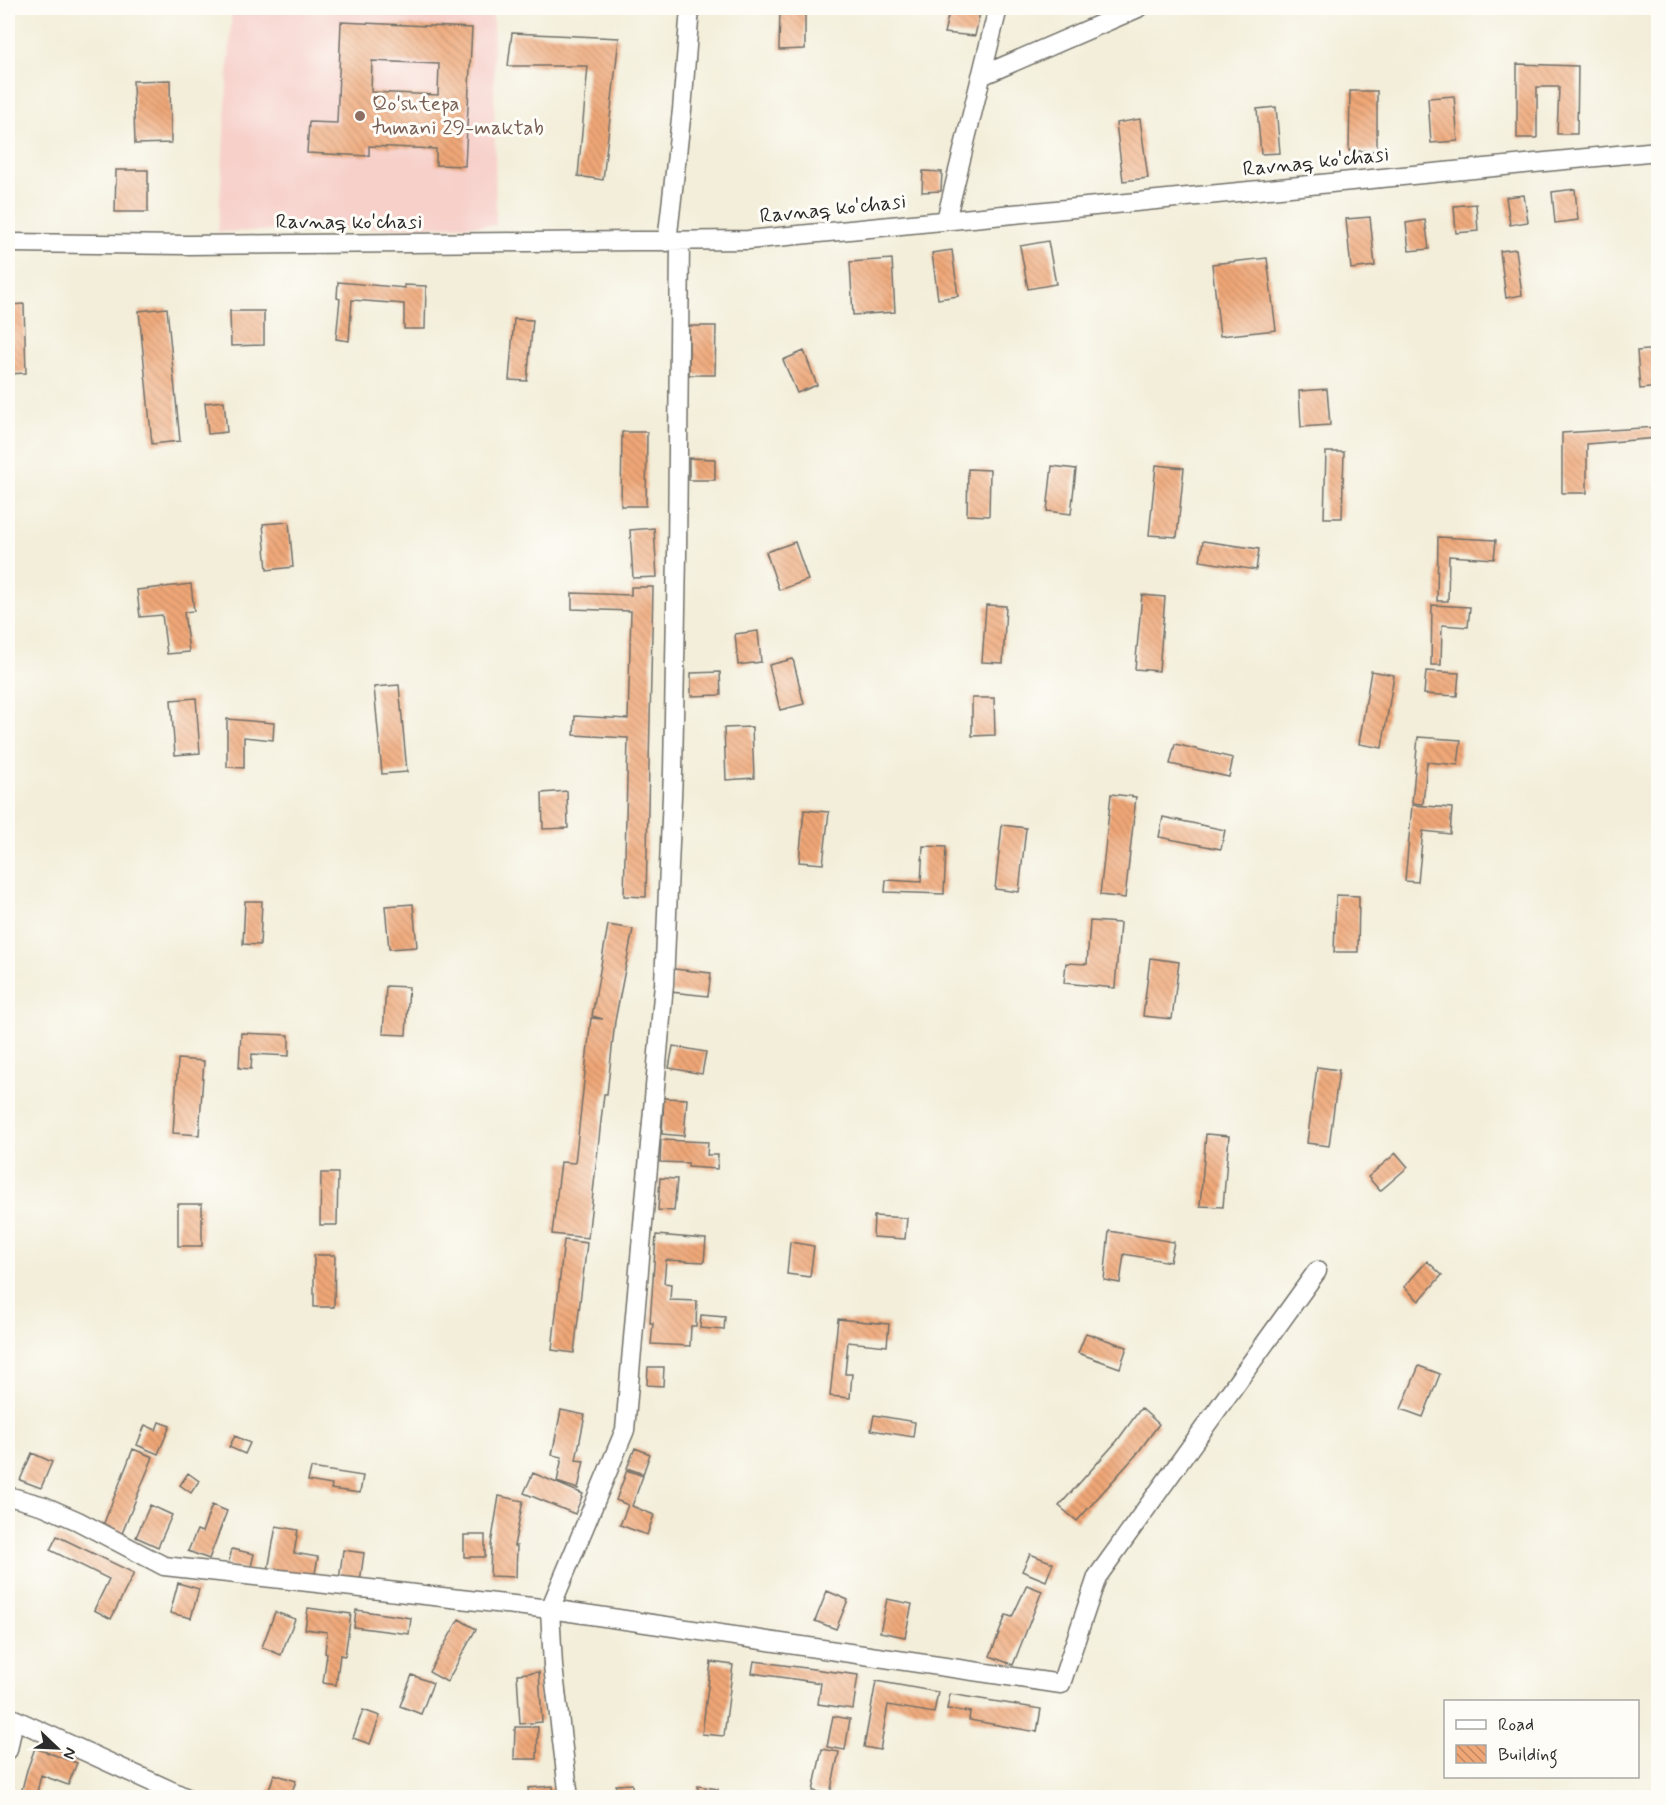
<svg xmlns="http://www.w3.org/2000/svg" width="1666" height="1805" font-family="Mynerve,sans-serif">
	<defs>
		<pattern id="building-back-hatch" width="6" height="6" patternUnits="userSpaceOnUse" patternTransform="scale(1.5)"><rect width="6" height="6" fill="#f0a777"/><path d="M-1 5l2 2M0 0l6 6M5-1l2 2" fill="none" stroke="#c38862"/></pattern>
	</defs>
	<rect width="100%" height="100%" fill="#fdfcf7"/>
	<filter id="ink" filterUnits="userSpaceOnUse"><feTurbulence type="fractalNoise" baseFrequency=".0167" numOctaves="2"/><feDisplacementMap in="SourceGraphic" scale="12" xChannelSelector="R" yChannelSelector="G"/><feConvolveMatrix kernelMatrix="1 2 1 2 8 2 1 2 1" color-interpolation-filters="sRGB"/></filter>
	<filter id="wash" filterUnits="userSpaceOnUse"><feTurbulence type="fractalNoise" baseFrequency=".008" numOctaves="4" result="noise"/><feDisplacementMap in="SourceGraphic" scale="24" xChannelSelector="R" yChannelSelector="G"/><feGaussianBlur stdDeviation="1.35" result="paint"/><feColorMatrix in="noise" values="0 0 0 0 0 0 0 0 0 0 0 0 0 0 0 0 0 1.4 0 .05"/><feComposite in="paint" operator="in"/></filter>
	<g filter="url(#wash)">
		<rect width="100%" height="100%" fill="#f3eed9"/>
		<path fill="#f7d0ca" d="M232,8H493L496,225L218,232Z"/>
		<g id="blocks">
			<path fill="url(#building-back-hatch)" fill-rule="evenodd" d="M950,8H981L975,36L944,33Z
				M780,9H805V49L779,50Z
				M341,22L472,28L465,166L436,165V149L369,146V156L307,153L309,122L337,123ZM372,61L439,64L438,95L371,92Z
				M512,33L619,38L603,180L578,176L588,66H508Z
				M1517,64L1578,66L1577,134H1557L1559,87H1537V138H1517Z
				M170,80L171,143L135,144L133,81Z
				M1350,91H1377V151H1349Z
				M1454,96L1458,141L1431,143L1428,98Z
				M1276,107L1280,153L1261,154L1257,109Z
				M1140,119L1148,178L1123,181L1116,123Z
				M116,170H148V212H115Z
				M923,171L942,172L941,191L922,192Z
				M1575,189L1578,220L1555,223L1552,192Z
				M1524,195L1528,222L1510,225L1506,197Z
				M1476,204L1478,231L1456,233L1454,206Z
				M1370,217L1375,266L1351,269L1346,219Z
				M1425,220L1429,249L1409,251L1406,223Z
				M1048,241L1056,284L1028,289L1020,246Z
				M1516,249L1522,295L1506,298L1500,251Z
				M952,250L958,296L938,299L932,253Z
				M1267,258L1276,330L1220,336L1212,264Z
				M892,259L895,312L853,315L850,262Z
				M338,282L405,288L404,285L426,286L425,329H404V304L352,300L349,341L336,339L340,299L337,298Z
				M24,304L26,373L8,374V305Z
				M167,308L180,441L152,444L139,311Z
				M230,311H264V345L231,346Z
				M514,319L533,320L527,381L509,380Z
				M689,326H716L715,375H689Z
				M1658,349V387L1640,389L1637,351Z
				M804,351L817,385L797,393L783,360Z
				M1327,389L1330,425L1301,427L1299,391Z
				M224,401L227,432L208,434L205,403Z
				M1658,427V438L1587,444V493H1562V433Z
				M622,432H647L646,506H621Z
				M1326,452H1344L1342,518H1324Z
				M689,458L715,459V480H689Z
				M1156,465L1184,468L1177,537L1149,535Z
				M1052,466L1076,469L1071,514L1047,511Z
				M968,469L990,470L989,516L967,515Z
				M289,522L293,567L267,570L263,524Z
				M654,528L657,577L633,578L630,530Z
				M1438,537L1496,540L1494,559L1449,556L1448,601H1437Z
				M1203,541L1259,549L1256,570L1200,561Z
				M795,542L808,580L779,590L766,552Z
				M191,584L194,611L184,612L189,652L167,654L162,615L140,617L137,590Z
				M631,587H653L646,897L624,896L628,738L574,735L575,716L628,719L631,611L572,609V593L631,595Z
				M1142,595L1165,597L1159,671L1135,669Z
				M986,605L1006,606L1003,663L982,662Z
				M1432,605L1470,607L1468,627L1442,625L1441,665H1431Z
				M758,631L761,662L738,665L735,634Z
				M793,659L804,704L780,710L769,665Z
				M1371,671L1394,675L1382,748L1359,744Z
				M1426,671L1459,673L1457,696L1424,694Z
				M720,672L721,695L691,696V673Z
				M399,685L407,772L382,774L374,687Z
				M196,698L200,753L175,755L171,700Z
				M972,698H994L995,735L972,736Z
				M227,719L274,723L273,740L244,737V768L227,767Z
				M752,727L754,778L726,780L724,728Z
				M1418,737L1461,740L1458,765L1427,762L1423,804L1412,803Z
				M1175,744L1233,758L1229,777L1170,764Z
				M567,791L568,828L543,829L542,793Z
				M1111,794L1136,797L1125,898L1100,895Z
				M1412,805L1452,808L1450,834L1423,831L1418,882L1405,881Z
				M804,810L829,812L823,864L799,862Z
				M1163,817L1225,830L1221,849L1159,837Z
				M1002,825L1026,828L1019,892L995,889Z
				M923,846L946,847L944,894L885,892L886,880L921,882Z
				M1336,895L1359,896L1358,952H1334Z
				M245,901H262L260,945L243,944Z
				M413,904L417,947L389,949L385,906Z
				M1090,921L1120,923L1115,988L1064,983L1066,963L1087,964Z
				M608,925L633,929L615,1021L607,1094H604L588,1238L552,1234L561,1162L575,1163L591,1018L603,1019L592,1016Z
				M1150,958L1179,962L1172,1019L1143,1016Z
				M674,969L711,973L708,996L671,992Z
				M386,986L409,987L406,1035L383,1034Z
				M241,1033L289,1035V1056L252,1054L251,1069L239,1068Z
				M673,1046L706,1052L702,1074L669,1068Z
				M178,1059L204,1061L199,1135L173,1133Z
				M1317,1067L1339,1070L1329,1146L1307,1143Z
				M664,1098L687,1099L684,1136L662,1134Z
				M1206,1134L1229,1136L1223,1207L1200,1206Z
				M661,1140L708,1142L707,1155H718L717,1169L688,1167V1163L660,1162Z
				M1396,1153L1408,1167L1380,1191L1368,1177Z
				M321,1173H338L337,1225H320Z
				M660,1178L677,1179L674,1211L658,1210Z
				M178,1204H202V1246H178Z
				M874,1216L907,1218L905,1239L873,1237Z
				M1109,1231L1174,1242L1170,1262L1124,1254L1120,1283L1104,1280Z
				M656,1235L706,1239L704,1262L666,1260L664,1283L671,1284L670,1300L697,1301L696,1326H691L690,1346L651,1344L653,1323H650Z
				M564,1240L587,1243L574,1353L552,1350Z
				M790,1242L814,1246L810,1277L787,1274Z
				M314,1255H335L334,1307H314Z
				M1427,1261L1442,1275L1419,1301L1404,1287Z
				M701,1315L725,1317L724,1330L700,1328Z
				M838,1319L889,1324L887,1346L848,1342L845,1374H852L850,1398L830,1396Z
				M1086,1333L1127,1347L1120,1368L1078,1353Z
				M1419,1366L1440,1374L1423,1417L1401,1409Z
				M648,1367H664L663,1386L647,1385Z
				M1141,1408L1159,1424L1136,1455L1077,1521L1059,1506L1117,1441Z
				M561,1410L585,1415L576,1460L584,1461L578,1489L557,1482L562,1457L552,1455Z
				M874,1415L915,1422L913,1437L871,1430Z
				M159,1422L170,1426L158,1454L137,1445L145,1425L156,1430Z
				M235,1436L250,1443L245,1454L229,1447Z
				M635,1448L650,1454L643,1474L627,1468Z
				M133,1449L153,1457L121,1536L102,1528Z
				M32,1453L52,1462L41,1488L20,1480Z
				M311,1468L363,1476L360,1493L331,1489L332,1485L308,1481Z
				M627,1470L643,1476L632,1506L654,1515L647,1535L620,1525L628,1505L616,1500Z
				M188,1473L199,1481L191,1493L180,1485Z
				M533,1473L583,1494L575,1514L524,1493Z
				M499,1496L523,1501L514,1546H517L516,1577L490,1576L491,1545Z
				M150,1505L172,1515L158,1547L136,1537Z
				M212,1505L227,1511L209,1559L188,1551L197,1530L202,1532Z
				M276,1526L298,1530L294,1553L318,1557L314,1579L268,1570Z
				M464,1535H485V1557H464Z
				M57,1536L134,1573L111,1619L94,1610L109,1579L50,1550Z
				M232,1549L254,1554L250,1571L228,1565Z
				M343,1550L364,1553L360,1582L339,1580Z
				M1030,1554L1053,1563L1046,1581L1022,1571Z
				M178,1583L199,1589L191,1618L170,1613Z
				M1027,1585L1042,1591L1013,1665L990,1656L1006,1615L1012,1617Z
				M827,1591L848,1600L836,1629L815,1621Z
				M887,1599L912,1604L905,1637L880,1632Z
				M308,1608L351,1614L345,1656L340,1655L336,1685L323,1683L327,1654L325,1653L327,1632L305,1629Z
				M356,1610L411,1618L409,1634L354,1627Z
				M275,1612L295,1619L281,1655L262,1647Z
				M459,1619L476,1629L447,1682L429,1672Z
				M754,1661L858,1675L853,1709L818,1704L821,1683L752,1673Z
				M711,1662L733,1665L724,1736L702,1734Z
				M539,1672L542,1722L520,1724L517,1674Z
				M412,1675L433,1683L421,1714L400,1706Z
				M876,1681L938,1692L934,1713L888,1705L880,1750L864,1747Z
				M950,1694L1041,1709L1037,1732L969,1720L970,1712L947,1709Z
				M363,1710L380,1716L370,1744L353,1738Z
				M833,1716L850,1719L845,1750L827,1747Z
				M515,1727H538L537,1759H514Z
				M35,1748L77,1763L68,1785L41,1775L36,1797H20L27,1770Z
				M822,1749L839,1752L830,1794L813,1791Z
				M274,1774L296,1781L290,1797H267Z
				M632,1784L633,1797H616V1785Z
				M553,1786L554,1797H529L528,1788Z
				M698,1786L718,1789L717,1797H697Z"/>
		</g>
	</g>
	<g filter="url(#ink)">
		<use href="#blocks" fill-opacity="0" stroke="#716f68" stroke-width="1.5"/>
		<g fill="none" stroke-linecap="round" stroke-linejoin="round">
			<g stroke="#716f68" stroke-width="21">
				<path id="minor" d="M981,76L1138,8
					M946,220L998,8
					M667,242L682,110L690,8
					M8,243L187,245L748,240L1658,151
					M8,1496L44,1506L78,1521L164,1566L550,1609L1061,1684L1097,1577L1317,1271
					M8,1750L14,1719L187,1798
					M569,1798L553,1666L550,1609L625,1430L664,984L673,772L677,554L680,241"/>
			</g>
			<use href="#minor" stroke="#fff" stroke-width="18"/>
		</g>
	</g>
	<circle fill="#8d6e63" stroke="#fdfcf7" stroke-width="2" cx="360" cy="116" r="6"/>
	<g text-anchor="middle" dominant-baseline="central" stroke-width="6" stroke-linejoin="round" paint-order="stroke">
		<g font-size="21" fill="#785e54" stroke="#fdfcf7" text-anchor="start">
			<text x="372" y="104">Qo'shtepa<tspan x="372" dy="24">tumani 29-maktab</tspan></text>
		</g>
		<g font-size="21" fill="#2b2b2b" stroke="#fdfcf7">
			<text transform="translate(1316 162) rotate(-6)">Ravnaq ko'chasi</text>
			<text transform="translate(833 209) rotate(-6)">Ravnaq ko'chasi</text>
			<text x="349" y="222">Ravnaq ko'chasi</text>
		</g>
	</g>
	<rect width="1666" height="1805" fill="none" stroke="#fdfcf7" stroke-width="30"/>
	<rect x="1444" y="1700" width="195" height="78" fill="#fdfcf7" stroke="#a9a8a5" stroke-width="1.5"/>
	<rect x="1456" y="1720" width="30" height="9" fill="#ffffff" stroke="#a9a8a5" stroke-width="1.5"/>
	<text x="1498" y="1730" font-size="18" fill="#2b2b2b">Road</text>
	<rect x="1456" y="1745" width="30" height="18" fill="url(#building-back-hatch)" stroke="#a9a8a5" stroke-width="1.5"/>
	<text x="1498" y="1760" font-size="18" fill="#2b2b2b">Building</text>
	<g transform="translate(57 1748) rotate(113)" stroke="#fdfcf7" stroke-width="4.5" paint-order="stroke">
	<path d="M0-4.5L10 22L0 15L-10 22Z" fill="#2b2b2b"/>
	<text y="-9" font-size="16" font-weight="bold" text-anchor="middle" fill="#2b2b2b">N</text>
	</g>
</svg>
